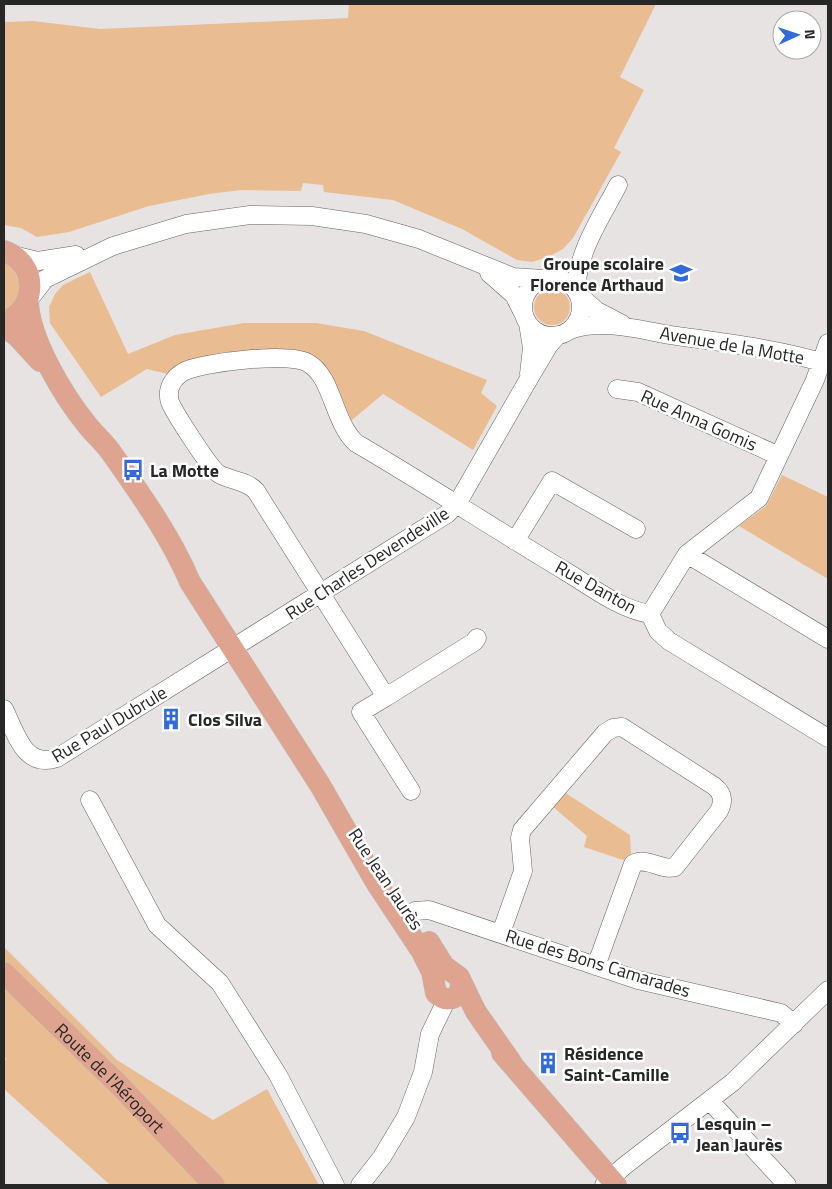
<svg xmlns="http://www.w3.org/2000/svg" width="832" height="1189" font-family="'Titillium Web',sans-serif">
	<rect width="100%" height="100%" fill="#e7e3e3"/>
	<path fill="#eabc91" d="M349,4H656L620,77L644,90L614,148L621,152L573,238L563,249L548,257L532,262L517,260L462,229L393,200L324,192L323,185L303,183L301,191L241,190L209,194L149,206L69,232L37,237L21,228L4,225V22L33,21L100,29L348,18Z
		M4,261L12,266L21,286L16,302L4,311Z
		M90,272L128,354L175,335L244,323H316L364,331L487,380L481,393L497,406L473,450L383,394L346,425L308,358L172,375L147,369L101,397L50,323L49,307L55,294L63,285Z
		M534 307a18 18 0 1 1 36 0a18 18 0 1 1-36 0Z
		M782,475L828,497V579L739,526L766,506Z
		M564,792L630,835L631,854L626,861L584,847L587,836L552,806Z
		M4,947L117,1060L213,1120L267,1089L319,1185H110L4,1089V1062L6,1059L4,1056Z"/>
	<g fill="none" stroke-linecap="round" stroke-linejoin="round">
		<g stroke="#676363" stroke-width="19">
			<path id="minor" d="M13,255L38,261L76,255
				M489,273L514,295L523,313
				M523 307a29 29 0 1 1 58 0a29 29 0 1 1-58 0Z
				M576,291C577,252 601,218 618,185
				M579,295L597,311L622,324
				M28,301L45,279L113,246L186,224L250,215L312,216L366,224L419,239L513,277L543,279
				M528,323L532,348L529,374
				M570,330C603,318 643,331 677,336C728,343 779,349 828,364
				M617,389L638,392L779,456
				M515,541L552,481L636,529
				M687,554L828,639
				M650,614L687,554L759,498L815,380L828,343
				M650,614L658,631L669,641L828,738
				M386,697L474,642L477,638
				M4,709C16,733 24,769 57,758L447,514L457,504L527,382L549,345L558,335
				M411,791L361,712L386,697L256,491C246,480 231,481 219,474C210,469 174,412 170,402C166,389 173,377 185,371C206,362 289,352 308,363C333,377 333,422 356,443C426,484 495,529 565,571C592,587 619,609 650,614
				M90,800L157,925L220,983L278,1075L335,1185
				M402,921L415,911L429,910L638,980L781,1013L794,1024
				M501,933L523,871L520,838L522,830L605,733L613,728L622,727L714,786C723,793 724,801 719,811L675,867C661,871 646,856 633,864L596,966
				M710,1101L787,1185
				M360,1185L382,1157L406,1117L423,1072L430,1034L447,999
				M604,1185L623,1167L733,1082L828,990"/>
		</g>
		<g stroke="#bebebe" stroke-width="22">
			<g id="major">
				<path d="M4,251C39,263 38,310 4,322"/>
				<path d="M28,301C29,339 64,397 88,426C96,436 106,444 113,455C141,495 171,537 190,582L320,785L377,884L422,952L432,972L436,993C444,1001 453,1001 460,992L461,982"/>
				<path d="M4,327L17,336L40,361"/>
				<path d="M429,942L444,966L459,977L476,1012L511,1062"/>
				<path id="s1" d="M4,973L120,1086L214,1185"/>
				<path d="M502,1053L616,1185"/>
			</g>
		</g>
		<use href="#minor" stroke="#fff" stroke-width="18"/>
		<use href="#major" stroke="#dea48f" stroke-width="21"/>
	</g>
	<defs>
		<g id="school-bare" transform="scale(1.725)"><path d="M0-5L7-2L0 1L-7-2ZM-4 1L0 2.5L4 1V4Q0 6-4 4Z" fill="#316bd9" stroke="#fff" stroke-width="2.5" paint-order="stroke"/></g>
		<g id="bus-bare" transform="scale(1.725)"><path d="M-5-6H5V4H4V6H2V4H-2V6H-4V4H-5ZM-3.5-4V0h7V-4ZM-3.5 1.2v1.5H-2V1.2ZM2 1.2v1.5H3.5V1.2Z" fill="#316bd9" stroke="#fff" stroke-width="2.5" paint-order="stroke"/></g>
		<g id="building-bare" transform="scale(1.725)"><path d="M-4-6H4V6H1V3H-1V6H-4ZM-2.5-4.3h1.7v1.8h-1.7ZM.8-4.3h1.7v1.8H.8ZM-2.5-1h1.7V.8h-1.7ZM.8-1h1.7V.8H.8Z" fill="#316bd9" stroke="#fff" stroke-width="2.5" paint-order="stroke"/></g>
	</defs>
	<g fill-rule="evenodd">
		<use href="#school-bare" x="681" y="273"/>
		<use href="#bus-bare" x="133" y="470"/>
		<use href="#building-bare" x="171" y="719"/>
		<use href="#building-bare" x="548" y="1063"/>
		<use href="#bus-bare" x="680" y="1133"/>
	</g>
	<g text-anchor="middle" dominant-baseline="central" stroke-width="5" stroke-linejoin="round" paint-order="stroke">
		<g font-size="18" font-weight="bold" fill="#282727" stroke="#fff" text-anchor="start">
			<text x="664" y="263" text-anchor="end">Groupe scolaire<tspan x="664" dy="21">Florence Arthaud</tspan></text>
			<text x="150" y="470">La Motte</text>
			<text x="188" y="719">Clos Silva</text>
			<text x="564" y="1053">Résidence<tspan x="564" dy="21">Saint-Camille</tspan></text>
			<text x="696" y="1123">Lesquin –<tspan x="696" dy="21">Jean Jaurès</tspan></text>
		</g>
		<g font-size="18" fill="#282727" stroke="#fff">
			<text transform="translate(732 345) rotate(10)">Avenue de la Motte</text>
			<text transform="translate(699 420) rotate(24)">Rue Anna Gomis</text>
			<text transform="translate(367 563) rotate(-33)">Rue Charles Devendeville</text>
			<text transform="translate(596 587) rotate(29)">Rue Danton</text>
			<text transform="translate(109 724) rotate(-31)">Rue Paul Dubrule</text>
			<text transform="translate(386 879) rotate(56)">Rue Jean Jaurès</text>
			<text transform="translate(598 963) rotate(17)">Rue des Bons Camarades</text>
			<text stroke="none"><textPath href="#s1" startOffset="149">Route de l'Aéroport</textPath></text>
		</g>
	</g>
	<rect width="832" height="1189" fill="none" stroke="#282727" stroke-width="10"/>
	<g transform="translate(797 35) rotate(87)"><circle r="24" fill="#ffffff" stroke="#a9a9a9"/>
	<path d="M0-4L9 19L0 12L-9 19Z" fill="#316bd9"/>
	<text y="-8" font-size="14" font-weight="bold" text-anchor="middle" fill="#282727">N</text>
	</g>
</svg>
